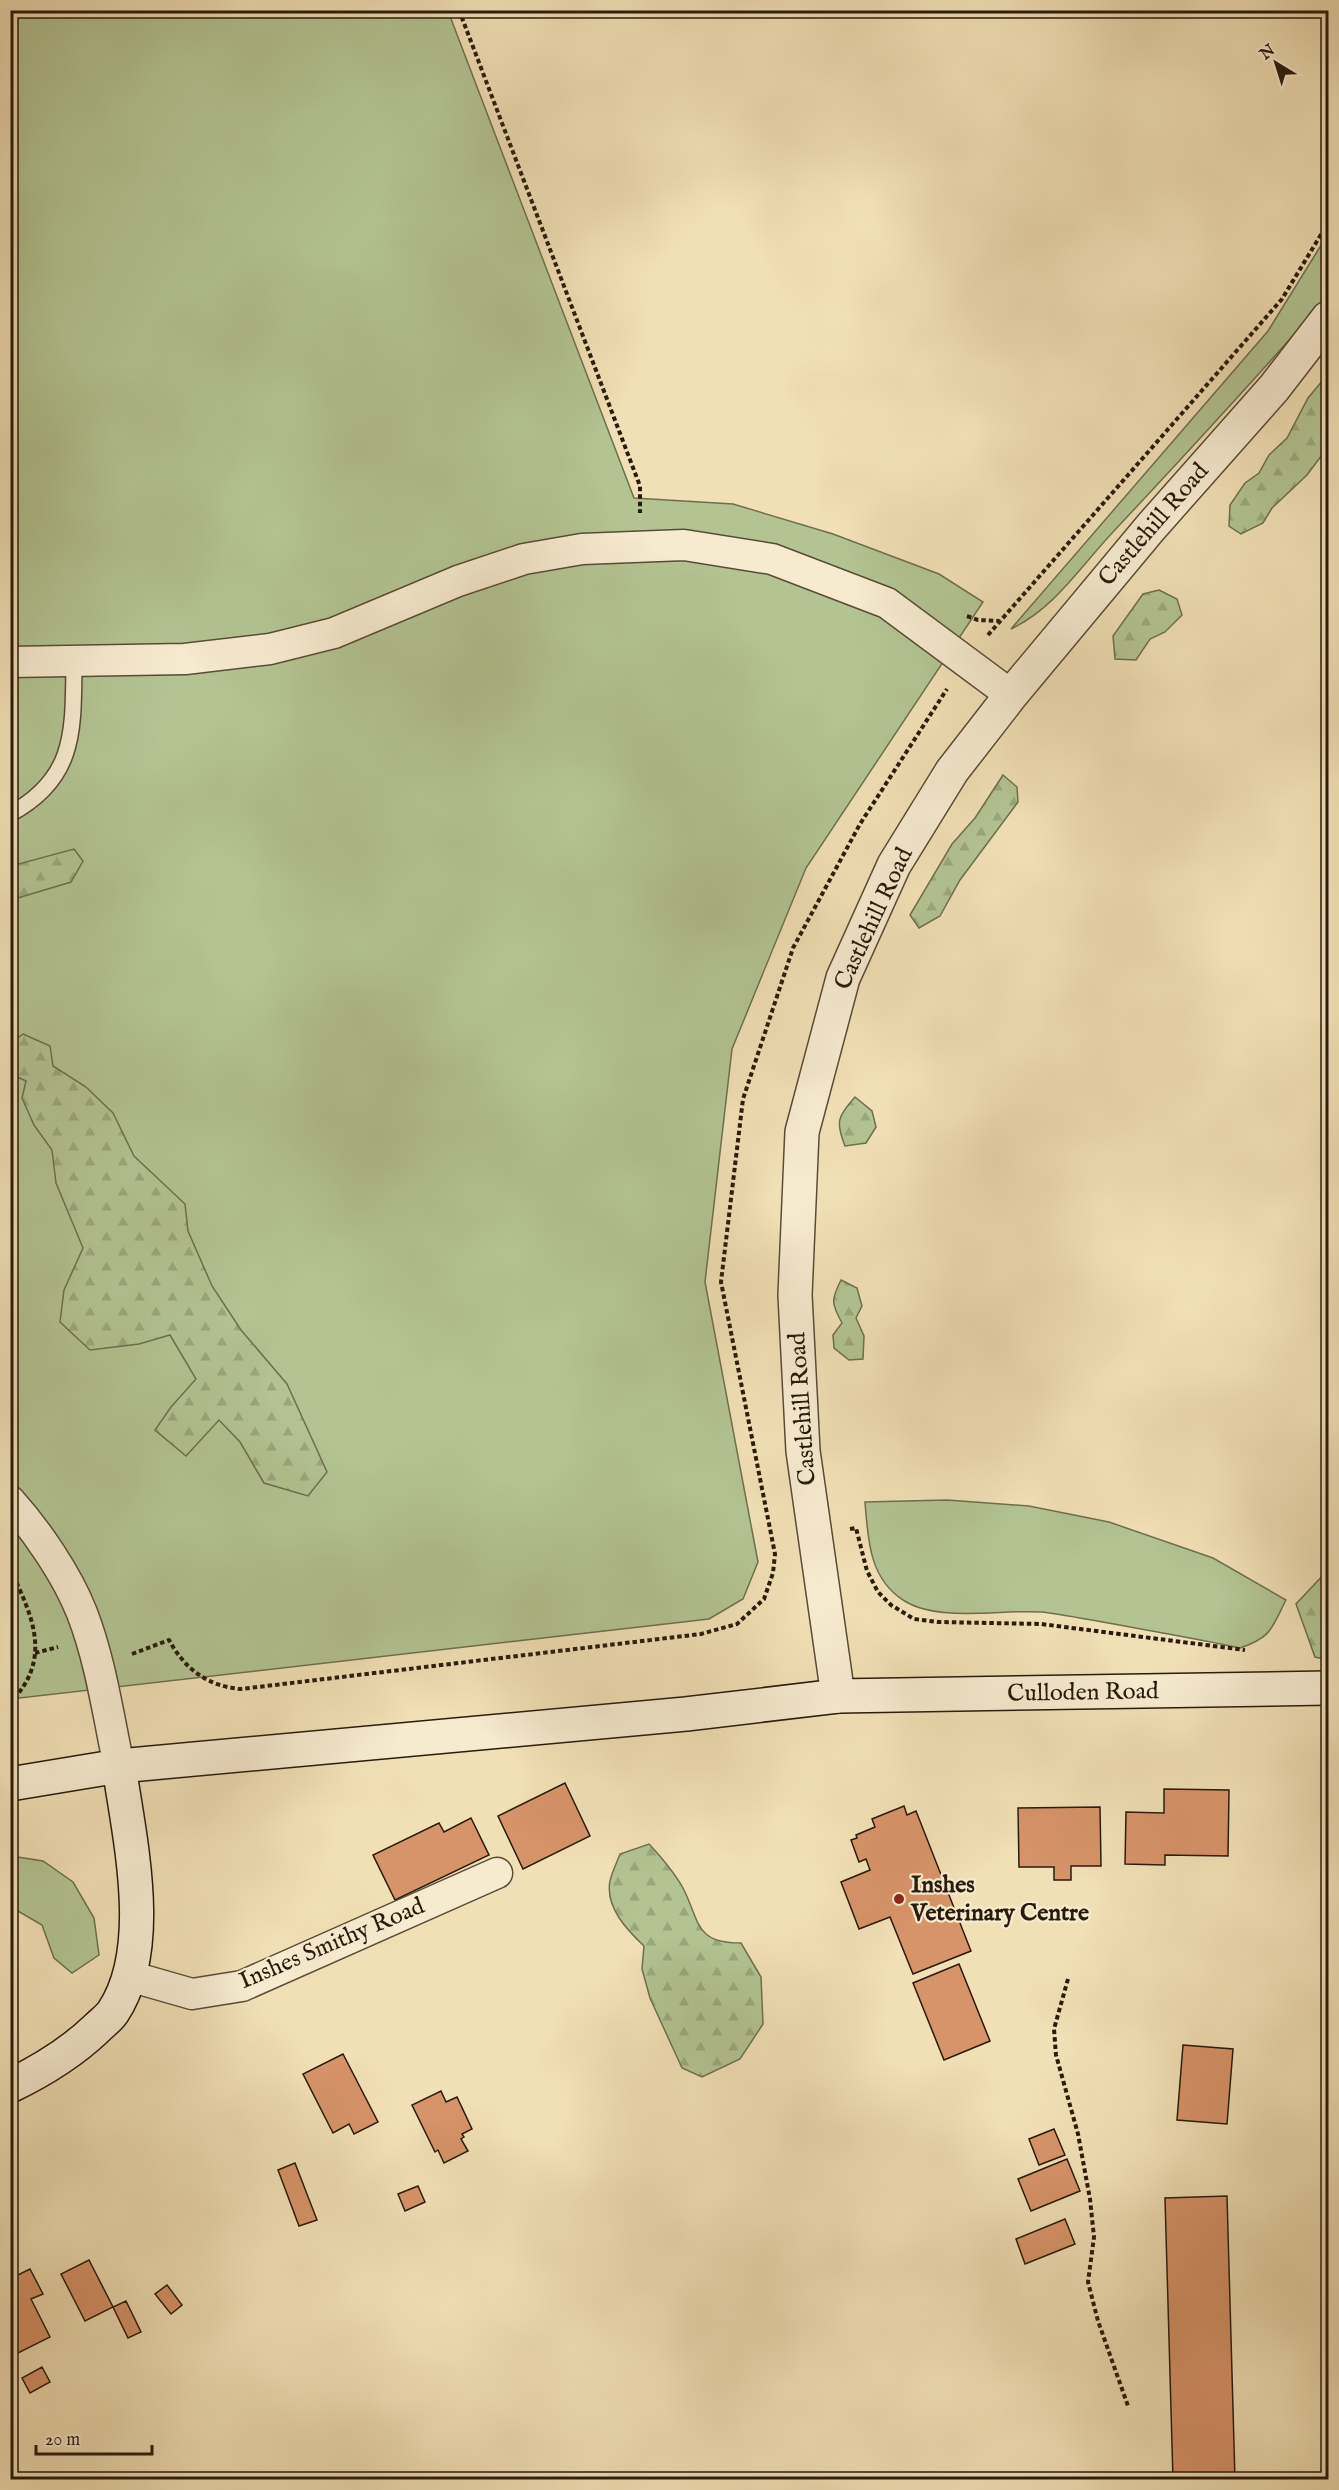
<svg xmlns="http://www.w3.org/2000/svg" width="1339" height="2490" font-family="'IM FELL English',serif">
	<defs>
		<pattern id="forest-firs" width="22" height="20" patternUnits="userSpaceOnUse" patternTransform="scale(1.5)"><rect width="22" height="20" fill="#b3c392"/><path d="M5 1l3.5 6h-7zM16 11l3.5 6h-7z" fill="#9aa77d"/></pattern>
	</defs>
	<rect width="100%" height="100%" fill="#f1dfb5"/>
	<filter id="stains"><feTurbulence type="fractalNoise" baseFrequency=".00333" numOctaves="4"/><feColorMatrix values="0 0 0 0 .2 0 0 0 0 .09 0 0 0 0 .02 0 0 0 .5 -.17"/></filter>
	<radialGradient id="worn" r=".72"><stop offset=".6" stop-color="#630" stop-opacity="0"/><stop offset="1" stop-color="#630" stop-opacity=".3"/></radialGradient>
	<path fill="#b3c392" stroke="#6e6f4f" stroke-width="1.5" d="M10,11H448L634,498L733,504L833,534L939,574L983,602L806,868L732,1049L705,1282L758,1562L743,1599L709,1619L11,1699Z
		M1328,234V296C1258,376 1186,454 1113,532C1080,567 1055,608 1011,629L1268,331Z
		M947,1500L1029,1506L1109,1522L1213,1558L1286,1600C1271,1629 1272,1637 1240,1648C1198,1639 1156,1632 1114,1624C1090,1620 1066,1615 1042,1612C1001,1609 938,1623 903,1600C869,1578 868,1539 865,1502Z
		M11,1856L43,1861L73,1882L94,1918L99,1955L72,1973L54,1958L42,1925L18,1911L11,1912Z"/>
	<path fill="url(#forest-firs)" stroke="#6e6f4f" stroke-width="1.5" d="M1328,374V453L1322,455L1307,475L1272,508L1263,523L1241,534L1229,526L1230,505L1245,483L1259,473L1269,455L1287,438L1308,398Z
		M1159,590L1177,599L1182,615L1165,632L1150,639L1136,660L1115,659L1113,636L1143,594Z
		M1003,775L1017,787L1018,802L960,880L940,916L919,928L910,915L952,844L975,818Z
		M74,849L83,861L71,882L11,900V866Z
		M23,1034L50,1046L53,1066L86,1087L113,1113L134,1156L185,1204L188,1231L212,1286L241,1330L287,1384L327,1472L308,1496L264,1483L240,1442L219,1420L186,1456L155,1430L171,1407L196,1379L170,1335L139,1344L90,1350L60,1322L64,1290L83,1248L56,1183L52,1150L34,1125L22,1098L26,1081L11,1074V1043Z
		M855,1097L872,1111L876,1127L866,1143L845,1146C835,1121 838,1117 855,1097Z
		M841,1280L857,1288L862,1306L856,1318L864,1336L863,1359L849,1360L834,1348L833,1335L842,1323C831,1303 831,1300 841,1280Z
		M1328,1570V1660L1315,1657L1296,1604Z
		M649,1844C662,1858 674,1872 683,1888C700,1921 694,1943 741,1943L761,1977L763,2024L740,2059L702,2077L682,2068L650,1998L642,1969L644,1946C627,1930 605,1907 610,1881C612,1872 617,1862 620,1854Z"/>
	<path fill="#d79369" stroke="#281b0c" stroke-width="1.5" d="M565,1783L590,1836L523,1869L498,1816Z
		M1164,1789L1229,1790L1228,1856L1165,1855V1865L1125,1864L1126,1812L1164,1813Z
		M904,1806L907,1815L916,1811L971,1951L913,1974L890,1917L859,1929L841,1882L870,1870L866,1859L859,1862L851,1840L857,1838L856,1835L875,1827L872,1819Z
		M1100,1807L1101,1866H1071V1880H1054V1867H1019L1018,1808Z
		M471,1818L489,1855L395,1900L373,1855L439,1823L444,1832Z
		M959,1964L990,2041L944,2060L913,1983Z
		M1183,2045L1233,2049L1227,2124L1177,2120Z
		M343,2054L378,2122L354,2134L349,2124L333,2133L303,2074Z
		M441,2091L446,2102L457,2097L472,2129L462,2134L464,2137L461,2139L468,2151L444,2163L438,2150L435,2152L412,2105Z
		M1054,2129L1065,2155L1039,2165L1029,2139Z
		M1067,2159L1080,2191L1031,2211L1018,2179Z
		M295,2163L317,2220L299,2226L278,2170Z
		M418,2186L425,2202L405,2211L398,2194Z
		M1227,2196L1235,2480H1173L1165,2198Z
		M1065,2219L1075,2244L1025,2264L1016,2239Z
		M10,2260L18,2275L30,2269L43,2294L31,2299L50,2337L10,2357Z
		M89,2260L113,2307L85,2321L61,2274Z
		M167,2285L182,2305L171,2314L155,2294Z
		M126,2301L141,2332L128,2338L113,2307Z
		M42,2367L50,2382L30,2393L22,2378Z"/>
	<g fill="none" stroke-linecap="round" stroke-linejoin="round">
		<g stroke="#5a4c36" stroke-width="18">
			<path id="service" d="M10,814C77,778 73,729 74,662"/>
		</g>
		<g stroke="#5a4c36" stroke-width="33">
			<path id="minor" d="M10,662L185,659L270,649L334,633L458,581L524,559L582,549L684,545L772,559L887,603L1011,695
				M10,1501C37,1531 67,1575 82,1613C101,1662 108,1715 119,1766
				M129,1976L192,1994L242,1986L497,1873"/>
		</g>
		<g stroke="#5a4c36" stroke-width="36">
			<path id="tertiary" d="M838,1696L803,1451L795,1295L802,1132L843,978L894,865L952,771L1011,695L1151,527L1274,388L1328,318"/>
		</g>
		<g stroke="#281b0c" stroke-width="36">
			<path id="secondary" d="M10,1784L119,1766L686,1714L838,1696L1328,1688
				M10,2086C43,2070 71,2053 97,2028C102,2023 109,2018 113,2012C156,1948 129,1837 119,1766"/>
		</g>
		<path stroke="#281b0c" stroke-width="4" stroke-dasharray="4.5 3" stroke-linecap="butt" d="M459,10L640,486V513
			M967,616L978,620L999,621
			M988,635L1282,299L1328,223
			M850,1529L856,1528L867,1571L878,1592L891,1605L914,1619L938,1622L1041,1624L1245,1650
			M10,1569C33,1617 53,1659 10,1703
			M35,1653L58,1647
			M132,1654L169,1640C185,1669 207,1686 241,1689L701,1634L737,1624L764,1599L773,1573L775,1554L721,1282L743,1099L793,948L860,824L947,689
			M1068,1979L1054,2029L1056,2055L1078,2134L1090,2199L1094,2237L1088,2282L1098,2321L1128,2406"/>
		<use href="#service" stroke="#f6eacf" stroke-width="15"/>
		<use href="#minor" stroke="#f6eacf" stroke-width="30"/>
		<use href="#tertiary" stroke="#f6eacf" stroke-width="33"/>
		<use href="#secondary" stroke="#f6eacf" stroke-width="33"/>
	</g>
	<circle fill="#8f2418" stroke="#f6eacf" stroke-width="2" cx="899" cy="1899" r="6"/>
	<g text-anchor="middle" dominant-baseline="central" stroke-width="4.5" stroke-linejoin="round" paint-order="stroke">
		<g font-size="24" fill="#281b0c" stroke="#f6eacf">
			<text transform="translate(1154 525) rotate(-49)">Castlehill Road</text>
			<text transform="translate(874 919) rotate(-65)">Castlehill Road</text>
			<text transform="translate(803 1409) rotate(-94)">Castlehill Road</text>
			<text transform="translate(1083 1693) rotate(-1)">Culloden Road</text>
			<text transform="translate(332 1944) rotate(-23)">Inshes Smithy Road</text>
		</g>
		<g font-size="24" font-weight="bold" fill="#281b0c" stroke="#f6eacf" text-anchor="start">
			<text x="911" y="1885">Inshes<tspan x="911" dy="28">Veterinary Centre</tspan></text>
		</g>
	</g>
	<rect width="1339" height="2490" fill="none" stroke="#f1dfb5" stroke-width="36"/>
	<rect x="12" y="12" width="1315" height="2466" fill="none" stroke="#281b0c" stroke-width="3"/>
	<rect x="18" y="18" width="1303" height="2454" fill="none" stroke="#281b0c" stroke-width="1.5"/>
	<g transform="translate(1276 63) rotate(322)" stroke="#f6eacf" stroke-width="4.5" paint-order="stroke">
	<path d="M0-4.5L10 22L0 15L-10 22Z" fill="#281b0c"/>
	<text y="-9" font-size="16" font-weight="bold" text-anchor="middle" fill="#281b0c">N</text>
	</g>
	<path d="M36 2445v9h116v-9" fill="none" stroke="#281b0c" stroke-width="3"/>
	<text x="45" y="2445" font-size="18" fill="#281b0c" stroke="#f6eacf" stroke-width="4.5" paint-order="stroke">20 m</text>
	<rect width="100%" height="100%" filter="url(#stains)"/>
	<rect width="100%" height="100%" fill="url(#worn)"/>
</svg>
